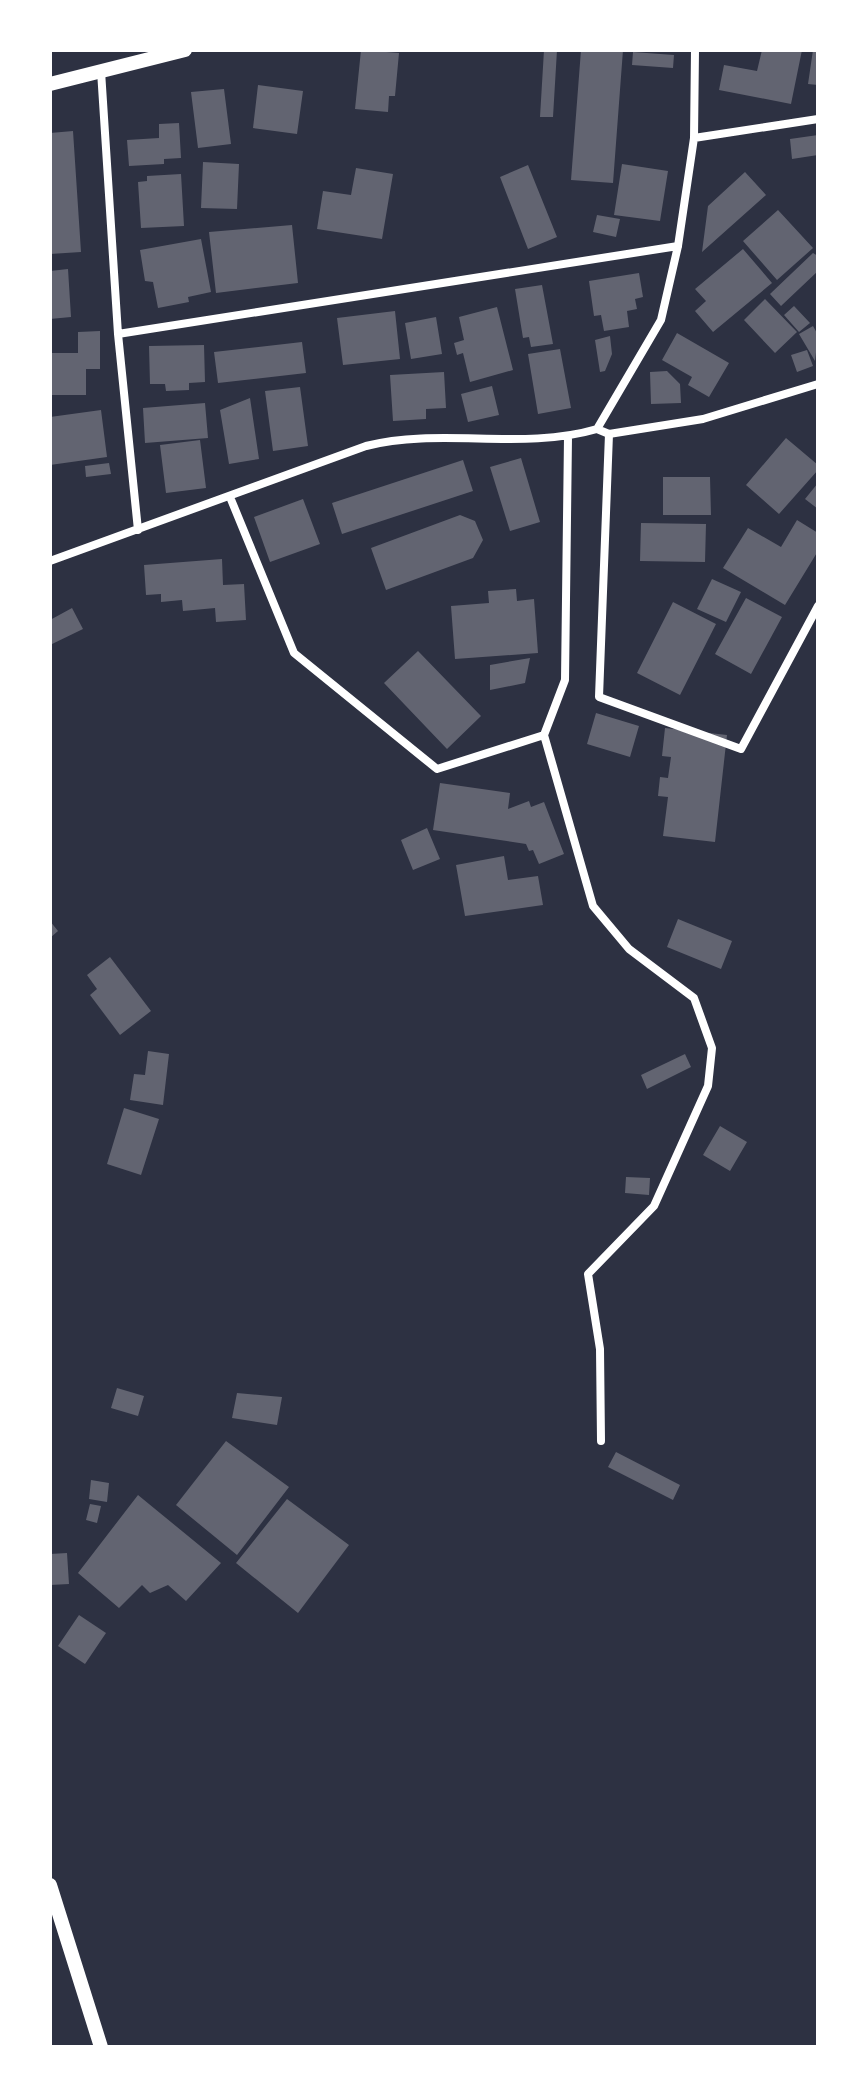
<svg xmlns="http://www.w3.org/2000/svg" width="868" height="2097" font-family="Georgia,serif">
	<rect width="100%" height="100%" fill="#2d3142"/>
	<path fill="#626471" d="M361,50L399,53L395,96H389L388,112L355,109Z
		M544,50H557L553,117H540Z
		M581,50H623L613,183L571,180Z
		M762,50H802L791,104L719,90L724,65L757,71Z
		M813,50H818V85L808,84Z
		M633,52L674,55L673,68L632,65Z
		M258,85L303,91L297,134L253,128Z
		M224,89L231,144L198,148L191,92Z
		M179,123L181,158L164,159V164L129,166L127,140L159,138V124Z
		M73,131L81,252L50,254V133Z
		M818,135V155L792,159L790,139Z
		M203,162L239,164L237,209L201,208Z
		M622,164L668,171L660,221L614,215Z
		M528,165L557,237L528,249L500,177Z
		M356,168L393,174L382,239L317,229L323,191L351,195Z
		M745,172L766,195L702,252L708,206Z
		M181,174L184,226L141,228L138,182L147,181V176Z
		M778,210L813,248L777,280L743,241Z
		M597,215L620,219L616,237L593,232Z
		M292,225L298,283L216,293L209,232Z
		M201,239L211,292L188,297L189,302L158,308L153,282L145,281L140,250Z
		M743,249L772,283L713,332L695,311L706,301L695,289Z
		M813,253L818,256V271L781,306L770,294Z
		M68,269L71,317L50,319V271Z
		M639,273L643,297L635,299L637,309L627,311L629,327L604,331L601,315L594,316L589,281Z
		M542,285L553,344L531,347L529,337L523,338L515,289Z
		M765,299L797,332L775,353L744,320Z
		M794,306L810,323L799,332L784,315Z
		M497,307L513,370L470,382L463,353L457,355L454,343L464,340L459,317Z
		M395,311L400,359L343,365L337,318Z
		M436,317L442,354L411,359L405,323Z
		M813,326L818,335L815,361L799,334Z
		M100,331V369H86V395H50V353H78V332Z
		M677,333L729,363L709,397L688,385L692,377L662,360Z
		M610,336L612,354L605,371L600,372L595,340Z
		M302,342L306,373L218,383L214,352Z
		M204,345L205,382L189,383V390L166,391L165,384H150L149,346Z
		M560,349L571,408L538,414L528,354Z
		M807,350L813,366L797,372L791,355Z
		M667,371L680,384L681,403L651,404L650,372Z
		M444,372L446,408L426,409V419L393,421L390,375Z
		M492,386L499,415L468,422L461,394Z
		M300,387L308,446L273,451L265,391Z
		M250,398L259,459L229,464L220,410Z
		M205,403L208,438L145,443L143,408Z
		M101,410L107,457L50,465V417Z
		M786,438L818,465V470L779,514L746,485Z
		M200,440L206,488L166,493L160,445Z
		M521,458L540,522L510,531L490,467Z
		M463,460L473,491L342,534L332,503Z
		M109,463L111,474L86,477L85,466Z
		M663,477H710L711,515H663Z
		M818,483V509L805,499Z
		M303,499L320,544L270,562L254,517Z
		M460,515L475,521L483,540L473,558L386,590L371,548Z
		M797,520L818,533V551L785,605L723,568L748,528L781,547Z
		M641,523L706,524L705,562L640,561Z
		M222,559L223,585L244,584L246,620L216,622L215,608L183,611L182,600L161,602V594L146,595L144,565Z
		M712,579L741,592L726,622L697,609Z
		M516,589L517,601L534,599L538,653L455,659L451,606L489,603L488,591Z
		M746,598L782,617L751,674L715,654Z
		M673,602L716,624L680,695L637,673Z
		M72,608L83,629L50,645V620Z
		M418,651L481,716L447,749L384,683Z
		M530,658L525,683L490,690V665Z
		M596,713L639,726L630,757L587,744Z
		M665,728L727,735L715,842L663,836L668,797L658,796L660,777L668,778L671,757L662,756Z
		M440,783L510,793L508,809L529,801L531,807L544,802L564,854L539,864L533,850L529,851L526,844L433,830Z
		M427,828L440,859L413,870L401,840Z
		M504,856L508,880L538,876L543,905L465,916L456,865Z
		M678,919L732,941L721,969L667,947Z
		M50,921L58,931L50,938Z
		M110,957L151,1011L120,1035L90,995L97,989L87,975Z
		M148,1051L169,1054L163,1105L130,1100L134,1074L145,1075Z
		M685,1054L691,1067L647,1089L641,1075Z
		M124,1108L159,1119L141,1175L107,1164Z
		M720,1126L747,1142L730,1171L703,1155Z
		M626,1177L650,1178L649,1195L625,1193Z
		M117,1388L144,1396L138,1416L111,1408Z
		M237,1393L282,1397L277,1425L232,1418Z
		M226,1441L289,1487L237,1555L176,1505Z
		M616,1452L680,1485L673,1500L608,1467Z
		M91,1480L109,1483L107,1502L89,1499Z
		M138,1495L221,1563L186,1601L168,1585L150,1593L142,1585L119,1608L78,1573Z
		M287,1499L349,1545L298,1613L236,1563Z
		M90,1504L101,1506L97,1523L86,1520Z
		M67,1553L69,1584L50,1585V1554Z
		M79,1615L106,1633L85,1664L58,1646Z"/>
	<g fill="none" stroke-linecap="round" stroke-linejoin="round">
		<path stroke="#fff" stroke-width="8" d="M101,71L118,334L138,530
			M694,138L818,119
			M118,334L678,246
			M597,429L661,320L678,246L694,138L695,50
			M609,434L599,697L741,749L818,606
			M230,497L294,653L437,769L544,735L565,680L568,437
			M50,561L366,446C441,427 522,451 597,429L609,434L703,419L818,384
			M544,735L593,906L629,949L694,998L712,1048L708,1086L654,1206L588,1274L600,1349L601,1441"/>
		<path stroke="#fff" stroke-width="14" d="M50,84L185,50
			M50,1885L101,2047"/>
	</g>
	<rect width="868" height="2097" fill="none" stroke="#ffffff" stroke-width="104"/>
</svg>
